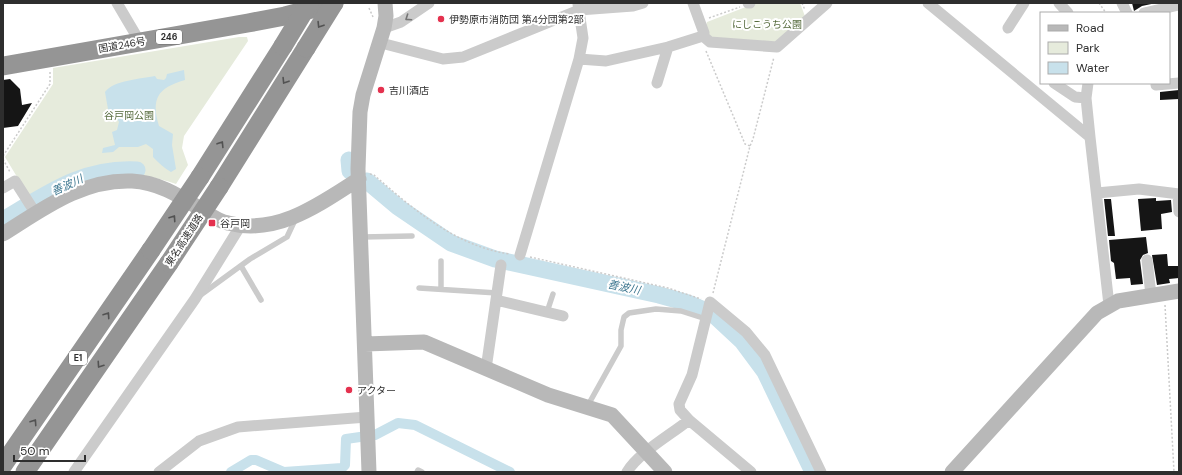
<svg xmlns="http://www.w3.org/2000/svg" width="1182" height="475" font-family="'DM Sans','Noto Sans JP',sans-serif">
	<rect width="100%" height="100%" fill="#fff"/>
	<path fill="#e6ebdc" d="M756,3H800L806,19L776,45L709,38L705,28L707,22Z
		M239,37H247L248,41L184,136L182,148L188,165L176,184C116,163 88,176 34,205L5,157L53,84V68Z"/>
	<path fill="#c8e1eb" d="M184,70L185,80C157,88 151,99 159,126L173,134L172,145L176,169L171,172C164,168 158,162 153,157V149L146,144L138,147H119L113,152L102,153L103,148L115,145L112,132L117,130L119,122L117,118L109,115L105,92C114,80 141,79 155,76L157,79L164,80L166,78L167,74Z"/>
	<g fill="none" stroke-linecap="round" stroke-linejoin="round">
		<path stroke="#c8e1eb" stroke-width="10" d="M375,435L398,423L415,425L510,472
			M231,472L251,460H256L284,472L342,468L345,465L346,439L360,437"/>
		<path stroke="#c8e1eb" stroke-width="17" d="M349,160L350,171
			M367,181L398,207L451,243L495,259L659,295L688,303L713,314L742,341L765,372L813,472
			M3,220C47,194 83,167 137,170"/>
	</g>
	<path fill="#151515" d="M1132,3H1156L1142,6L1134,11Z
		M10,79L20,89L22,105L32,103L18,126L3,128V80Z
		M1179,90V99L1160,100V92Z
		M1156,198V201L1171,200L1172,212L1161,214L1162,229L1141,231L1138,199Z
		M1104,199H1111L1115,236H1108Z
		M1146,237L1148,253L1143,255L1140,260L1143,284L1131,285L1130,278L1116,279L1114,263L1111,261L1109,240Z
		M1167,254L1168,266H1179V278L1169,279L1170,283L1157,285L1152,255Z"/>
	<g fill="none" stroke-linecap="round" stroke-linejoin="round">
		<path stroke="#cbcbcb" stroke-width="1.5" stroke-dasharray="2 2" stroke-linecap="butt" d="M802,3L805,10
			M1099,3L1106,13
			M369,8L373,17
			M709,18L740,7
			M706,51L745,144L750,146
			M3,156L50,84V72
			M3,159L10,172
			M370,174L374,175C413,209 457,247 510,254
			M530,257L668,288L701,299
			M713,293L750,146L753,139L774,57
			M1165,305L1174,472"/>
		<path stroke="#cbcbcb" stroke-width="5.5" d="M362,237L412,236
			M441,261V289
			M241,266L261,300
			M419,288L497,293
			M202,294L250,259L287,237L295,220
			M547,312L553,294
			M587,407L621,346V330L624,317L629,313L656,309L681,311L706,319
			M417,472L418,470L422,472"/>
		<path stroke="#cbcbcb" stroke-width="11" d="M117,3L140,42
			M693,3L704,33L703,36
			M748,3H750
			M928,3L1090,137
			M1059,3L1068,13
			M1122,3L1127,13
			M1144,13L1179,5
			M384,28L401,22L429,3
			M1008,28L1024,3
			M703,36L710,42L777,47L827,3
			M381,43L443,59L463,57L579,10L633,6L643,3
			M579,59L606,61L668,47L703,36
			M657,83L668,47
			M1054,83L1075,97L1086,98
			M1088,83L1086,98L1090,137L1109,305
			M1156,85L1179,83
			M3,188L15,181L36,214
			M1097,193L1139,189L1179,194
			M1178,194L1179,212
			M520,255L579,59L583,38L578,4
			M1147,260L1151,295
			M496,300L563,316
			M486,369L501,265
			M74,472L195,299L241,225
			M159,472L199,441L238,427L367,417
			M627,472C638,453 672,434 689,420
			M751,472L689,420L680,410L679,404L692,375L710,302L746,332L765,355L821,472"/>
		<path stroke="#b8b8b8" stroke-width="15" d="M3,234C43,209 82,179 132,181C157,182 178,195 199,208C208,213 217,221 228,223C277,236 320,204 359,179
			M365,344L424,342L548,395L612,415L665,472
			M369,472L358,169L360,112L363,95L384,28L386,16L385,3
			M952,472L1097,313L1118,301L1179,291"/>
		<path stroke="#959595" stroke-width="19" d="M3,66L248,23L285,16L334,3
			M200,177L283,46
			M219,187L306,48
			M3,465L151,250
			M25,472L169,263"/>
		<path stroke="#959595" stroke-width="19" d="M283,46L309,3
			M306,48L334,3
			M151,250L200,177
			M169,263L219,187"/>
	</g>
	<defs><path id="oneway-chevron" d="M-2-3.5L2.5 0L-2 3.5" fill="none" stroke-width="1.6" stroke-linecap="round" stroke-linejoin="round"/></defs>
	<use stroke="#757575" href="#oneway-chevron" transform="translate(408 18) rotate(146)"/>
	<g stroke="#525252">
		<use href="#oneway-chevron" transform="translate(320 25) rotate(122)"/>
		<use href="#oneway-chevron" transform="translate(285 81) rotate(122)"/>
		<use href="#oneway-chevron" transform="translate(221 144) rotate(-58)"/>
		<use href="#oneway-chevron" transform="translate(173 218) rotate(-56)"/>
		<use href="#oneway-chevron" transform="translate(107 315) rotate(-56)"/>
		<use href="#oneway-chevron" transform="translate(100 365) rotate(124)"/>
		<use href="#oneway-chevron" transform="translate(34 422) rotate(-56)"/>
	</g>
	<g fill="#e4314e" stroke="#fff" stroke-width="1.5">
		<circle cx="441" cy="19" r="4"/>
		<circle cx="381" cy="90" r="4"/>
		<rect x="208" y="219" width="8" height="8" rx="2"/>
		<circle cx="349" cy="390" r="4"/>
	</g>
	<g text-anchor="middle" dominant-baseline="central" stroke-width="4" stroke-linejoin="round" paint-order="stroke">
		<g fill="#fff" stroke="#6d6d6d" stroke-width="1">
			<rect x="156" y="30" width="26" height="14" rx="3"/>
			<rect x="69" y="351" width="18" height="14" rx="3"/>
		</g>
		<g font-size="9" font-weight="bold" fill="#2e2e2e">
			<text x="169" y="37">246</text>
			<text x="78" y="358">E1</text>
		</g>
		<g font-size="10" fill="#2e2e2e" stroke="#fff" text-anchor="start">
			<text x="449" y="19">伊勢原市消防団 第4分団第2部</text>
			<text x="389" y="90">吉川酒店</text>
			<text x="220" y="223">谷戸岡</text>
			<text x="357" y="390">アクター</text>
		</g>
		<g font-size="10" fill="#556a3c" stroke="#fff">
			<text x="767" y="24">にしこうち公園</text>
			<text x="129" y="115">谷戸岡公園</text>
		</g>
		<g font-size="10" fill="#2e2e2e" stroke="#fff">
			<text transform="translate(122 45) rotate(-10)">国道246号</text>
			<text transform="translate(184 240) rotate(-57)">東名高速道路</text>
		</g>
		<g font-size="11" font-style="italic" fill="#3d7790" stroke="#fff">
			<text transform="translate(67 185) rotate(-25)">善波川</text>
			<text transform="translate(624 287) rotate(12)">善波川</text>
		</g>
	</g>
	<rect width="1182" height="475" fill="none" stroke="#2e2e2e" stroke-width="8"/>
	<rect x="1040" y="12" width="130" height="72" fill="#ffffff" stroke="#ababab"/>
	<rect x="1048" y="25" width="20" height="6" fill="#b8b8b8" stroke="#ababab"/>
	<text x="1076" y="32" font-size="12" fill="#2e2e2e">Road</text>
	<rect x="1048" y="42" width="20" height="12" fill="#e6ebdc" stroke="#ababab"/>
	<text x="1076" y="52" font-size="12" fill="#2e2e2e">Park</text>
	<rect x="1048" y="62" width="20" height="12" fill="#c8e1eb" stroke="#ababab"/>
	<text x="1076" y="72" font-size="12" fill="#2e2e2e">Water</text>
	<path d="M14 455v6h71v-6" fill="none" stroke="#2e2e2e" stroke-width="2"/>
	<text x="20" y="455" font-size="12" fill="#2e2e2e" stroke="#ffffff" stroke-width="3" paint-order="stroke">50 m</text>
</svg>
